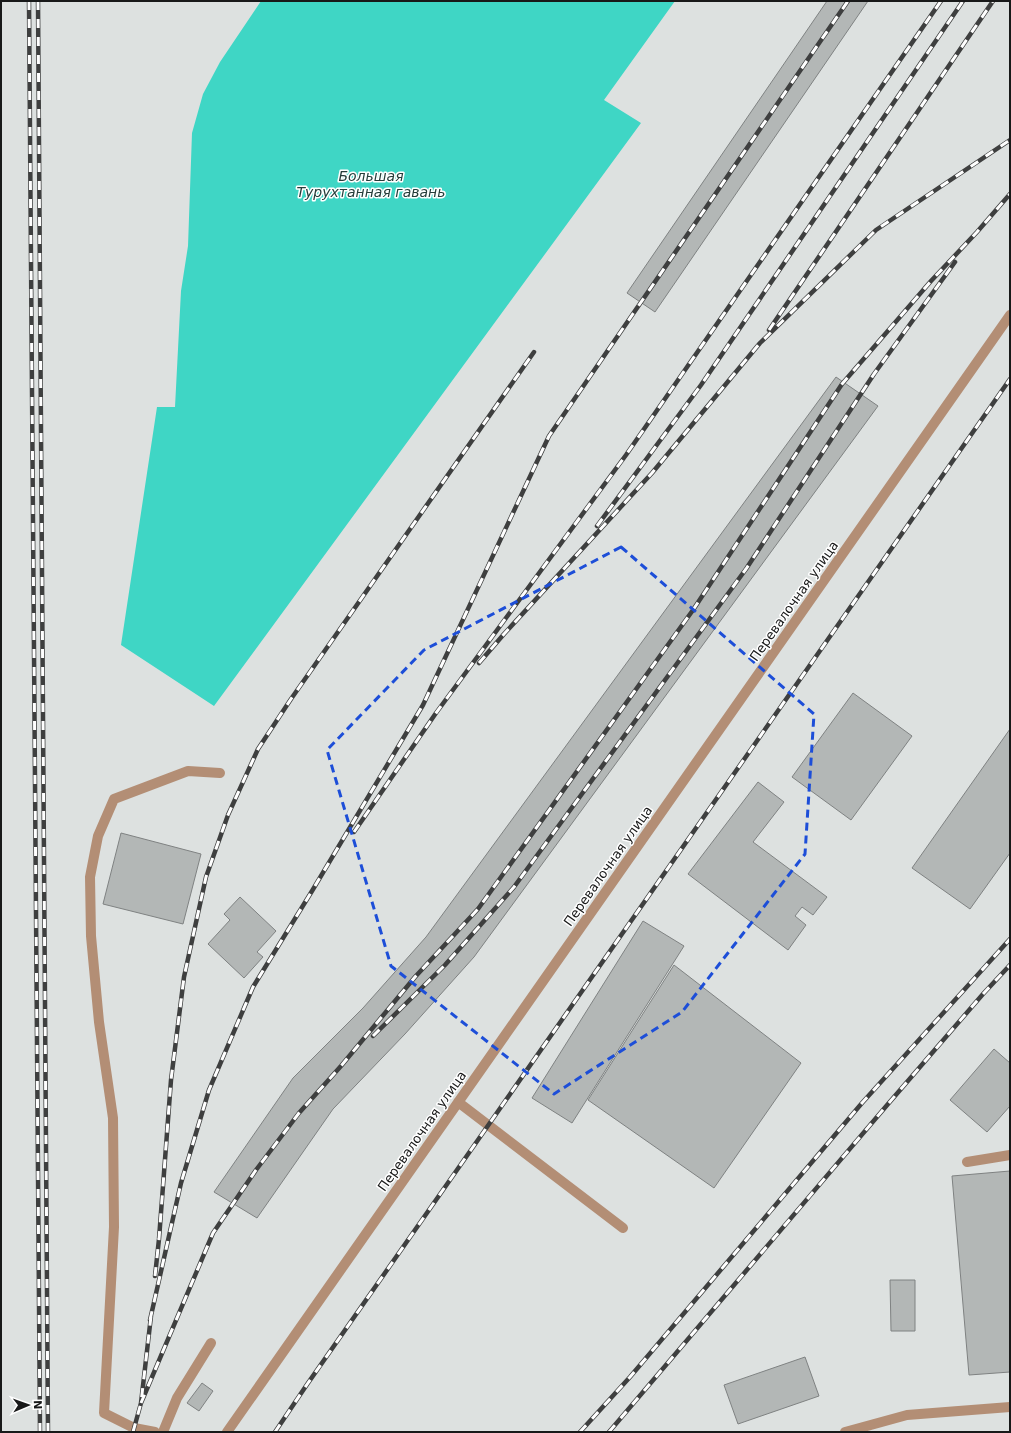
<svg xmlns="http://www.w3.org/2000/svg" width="1011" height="1433" font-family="'DejaVu Sans',sans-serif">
	<rect width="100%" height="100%" fill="#dde1e0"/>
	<path fill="#3fd6c5" d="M261,1H675L604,100L641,123L214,706L121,645L157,407H175L181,291L188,246L192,133L203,94L220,62Z"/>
	<path fill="#b3b7b6" stroke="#7f8282" d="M827,1H868L655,312L627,293Z
		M836,377L878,406L474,957L405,1034L333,1109L257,1218L214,1192L293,1078L363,1008L426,937Z
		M853,693L912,736L851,820L792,777Z
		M1010,729V853L970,909L912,868Z
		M758,782L784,802L753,842L827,897L813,915L802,907L795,916L806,925L788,950L688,874Z
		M121,833L201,854L183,924L103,904Z
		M240,897L276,931L257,952L263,957L244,978L208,944L230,920L224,914Z
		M643,921L684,946L572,1123L532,1098Z
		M674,965L801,1063L714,1188L588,1100Z
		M994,1049L1010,1063V1106L987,1132L950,1100Z
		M1010,1171V1372L969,1375L952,1176Z
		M890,1280H915V1331H891Z
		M805,1357L819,1396L738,1424L724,1385Z
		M202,1383L213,1391L199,1411L187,1403Z"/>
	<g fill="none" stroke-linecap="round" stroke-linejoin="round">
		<path stroke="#b38e75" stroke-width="10" d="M458,1102L623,1228
			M967,1162L1010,1155
			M155,1432L134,1428L104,1413L114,1227L113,1118L99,1022L91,936L90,877L98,836L114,799L188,771L220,773
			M163,1432L177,1398L211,1343
			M227,1432L1010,315
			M845,1432L907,1415L1010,1407"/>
		<g stroke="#3e3f3f" stroke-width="4.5">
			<path id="rail" d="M29,1L40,1432
				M38,1L48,1432
				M769,330L993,1
				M597,526L701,385L963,1
				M479,663L504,634L652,473L760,343L876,230L1010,140
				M354,832L436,713L626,455L941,1
				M373,1036L445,965L514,887L746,569L874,374L955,262
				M155,1276L159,1239L171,1080L184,977L206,877L228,815L258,749L291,699L534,352
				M150,1320L181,1183L209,1090L253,987L312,891L423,705L549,436L848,1
				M141,1403L213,1233L256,1170L299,1113L341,1066L415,977L478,909L693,610L842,384L931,281L977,232L1010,194
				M133,1432L141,1403L151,1316
				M275,1432L308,1383L1010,379
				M580,1432L630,1377L862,1103L1010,939
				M609,1432L888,1104L983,994L1010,965"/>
		</g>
		<use href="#rail" stroke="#fff" stroke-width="3" stroke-dasharray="9" stroke-linecap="butt"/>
	</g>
	<path fill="none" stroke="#1d4ed8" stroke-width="3" stroke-dasharray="8 5" stroke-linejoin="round" d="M621,547L814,714L805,854L682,1012L554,1094L391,966L327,750L424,650Z"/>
	<g text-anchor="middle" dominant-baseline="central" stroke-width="3" stroke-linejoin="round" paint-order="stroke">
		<g font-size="13" fill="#181919" stroke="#fff">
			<text transform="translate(794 601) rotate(-55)">Перевалочная улица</text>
			<text transform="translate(608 866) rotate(-55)">Перевалочная улица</text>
			<text transform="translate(422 1131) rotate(-55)">Перевалочная улица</text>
		</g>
		<g font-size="14" font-style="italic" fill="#253d3a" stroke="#fff">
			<text x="371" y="176">Большая<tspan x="371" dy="16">Турухтанная гавань</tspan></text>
		</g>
	</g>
	<rect width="1011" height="1433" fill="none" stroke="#181919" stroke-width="4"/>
	<g transform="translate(28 1405) rotate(88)" stroke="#ffffff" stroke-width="3" paint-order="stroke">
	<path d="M0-3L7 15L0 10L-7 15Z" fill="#181919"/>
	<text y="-6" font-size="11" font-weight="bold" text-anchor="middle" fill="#181919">N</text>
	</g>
</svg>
